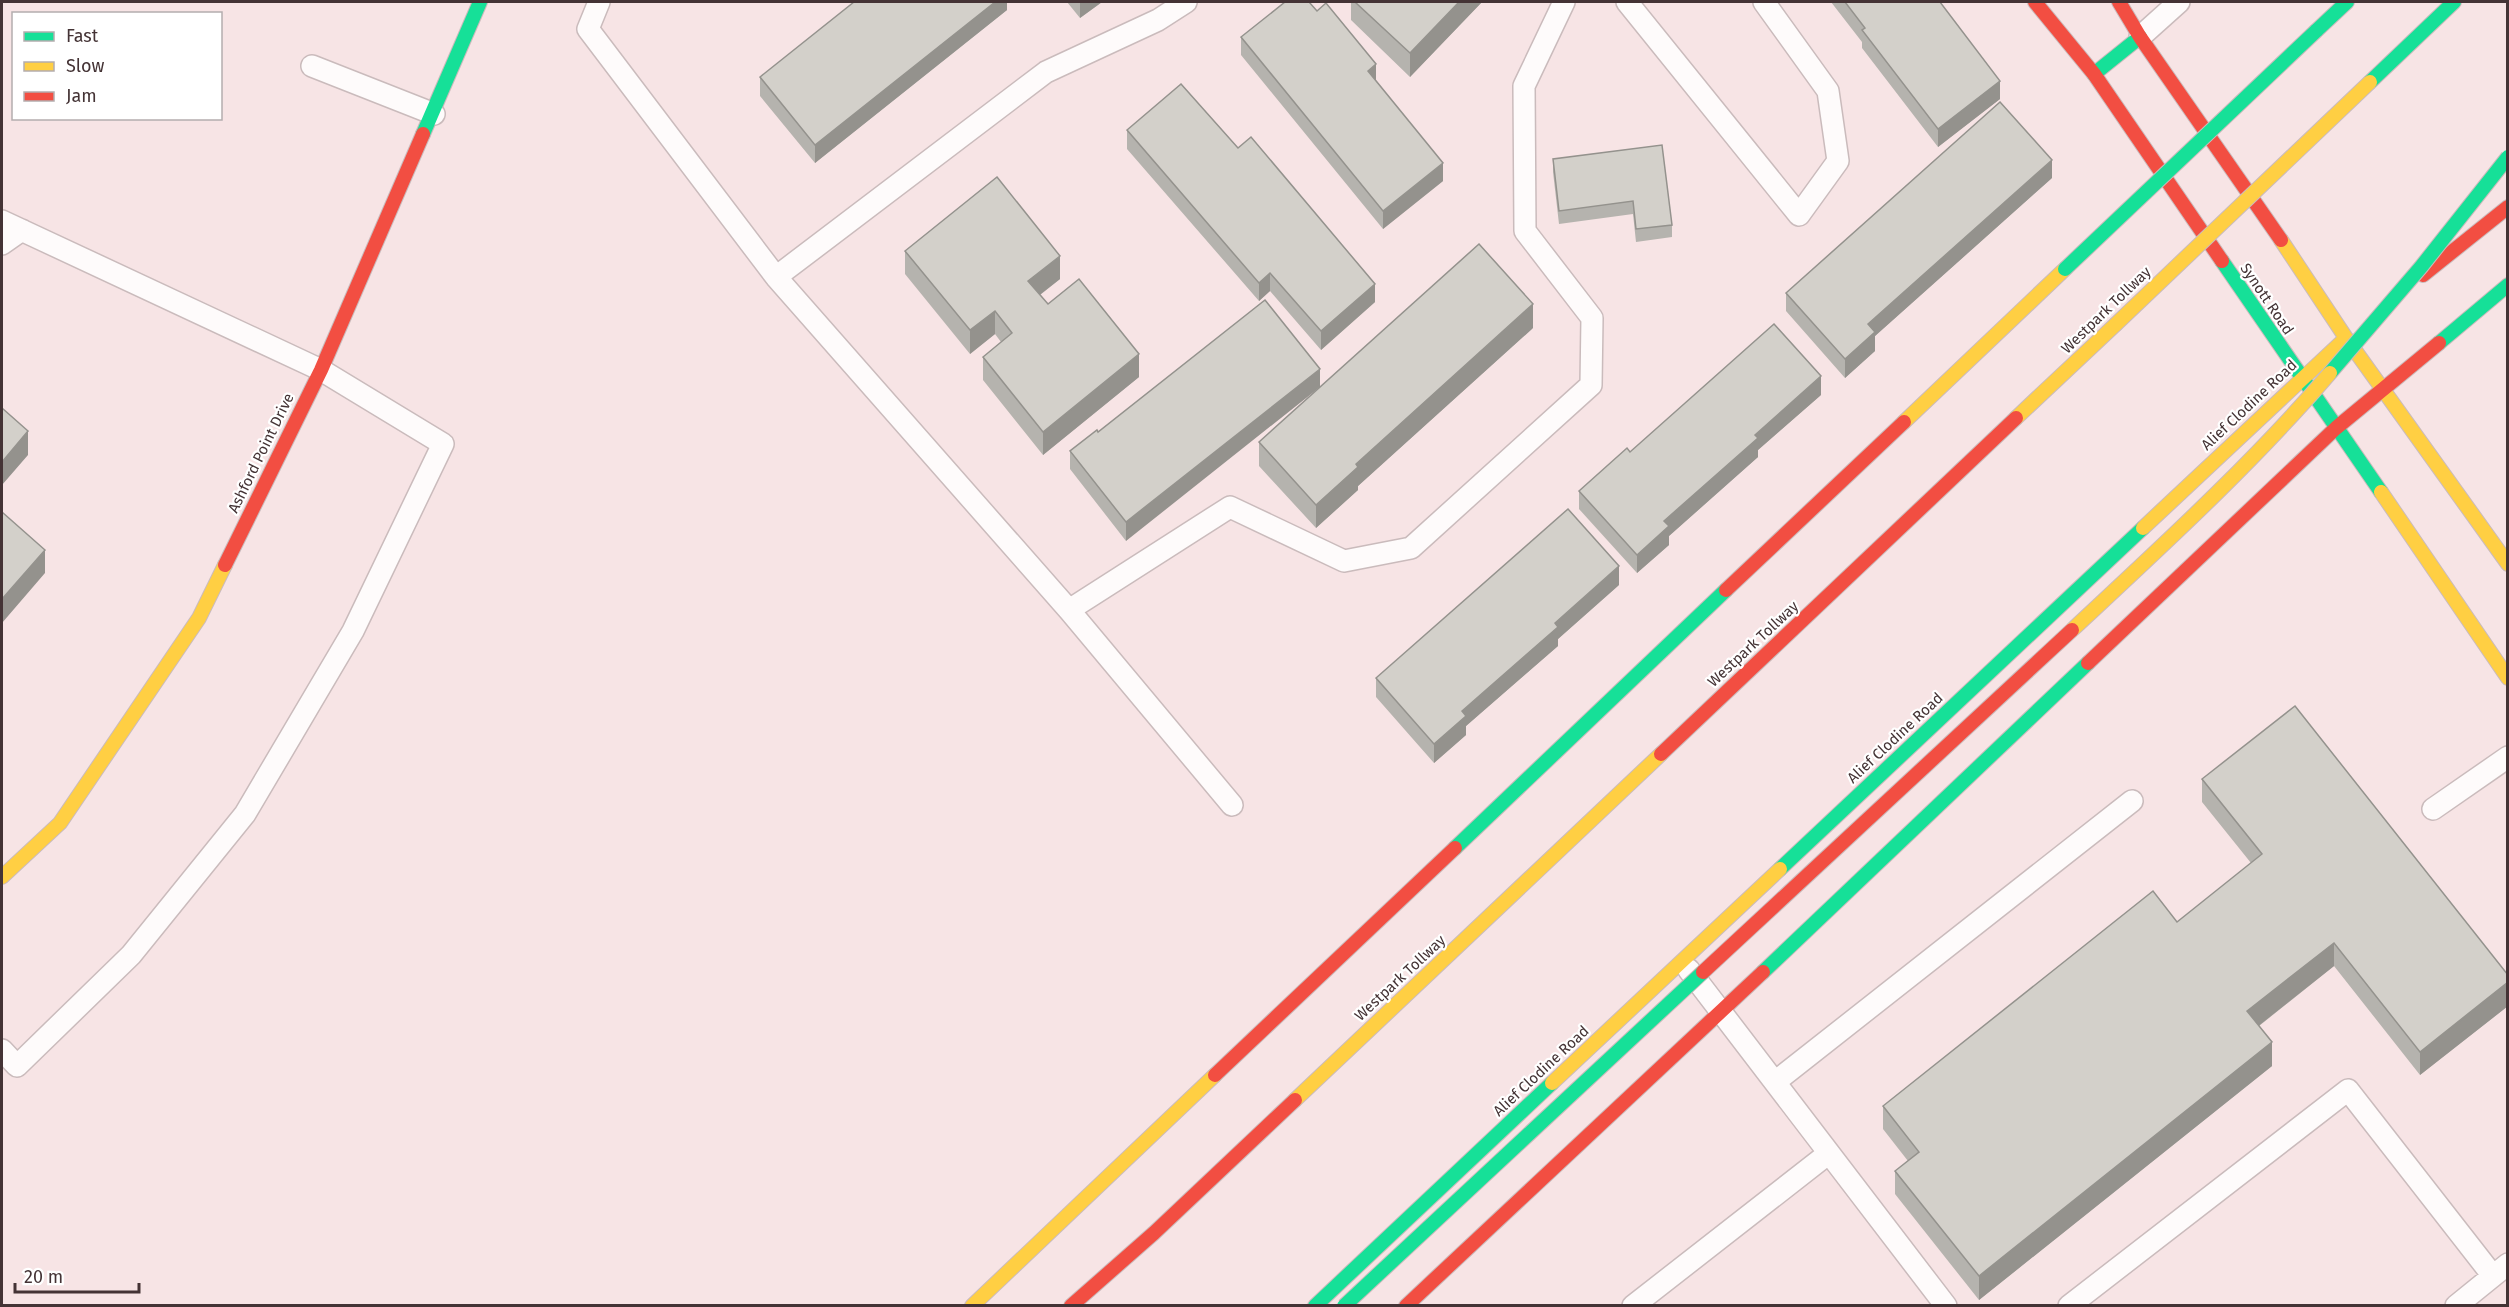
<svg xmlns="http://www.w3.org/2000/svg" width="2509" height="1307" font-family="'Fira Sans',sans-serif">
	<rect width="100%" height="100%" fill="#f7e4e5"/>
	<g fill="none" stroke-linecap="round" stroke-linejoin="round">
		<g stroke="#cabbbc" stroke-width="24">
			<path id="lane" d="M599,2L588,29L776,277L1069,610L1232,805
				M1627,2L1799,215L1838,161L1828,91L1764,2
				M2140,37L2179,2
				M312,66L434,114
				M2,221L321,370L443,444L353,631L245,814L131,955L17,1066L2,1050
				M2,244L22,230
				M776,277L1046,72L1158,20L1186,2
				M1069,610L1230,507L1344,561L1411,548L1591,385L1592,318L1525,231L1524,86L1564,2
				M2433,809L2508,757
				M1689,970L1946,1306
				M1775,1082L2132,801
				M1633,1306L1829,1153
				M2069,1306L2348,1090L2493,1276L2508,1264
				M2456,1306L2493,1276"/>
		</g>
		<g stroke="#cabbbc" stroke-width="16">
			<path id="fast" d="M2316,31L2347,2
				M2094,74L2140,37
				M2370,82L2454,2
				M423,134L480,2
				M2222,261L2381,492
				M2439,343L2508,285
				M1455,848L1726,590
				M1780,869L2143,528
				M1763,972L2088,663
				M1315,1306L1552,1083"/>
		</g>
		<g stroke="#cabbbc" stroke-width="16">
			<path id="slow" d="M2281,240L2346,338L2508,564
				M2016,418L2115,325
				M1904,422L2065,269
				M2381,492L2508,678
				M2143,528L2346,338
				M2,877L60,823L199,618L225,565
				M1552,1083L1780,869
				M1295,1100L1661,754
				M972,1306L1215,1075"/>
		</g>
		<g stroke="#cabbbc" stroke-width="16">
			<path id="jam" d="M2035,2L2094,74L2222,261
				M2119,2L2140,37L2281,240
				M2423,275L2508,207
				M225,565L321,370L423,134
				M1726,590L1904,422
				M2088,663L2336,428L2439,343
				M1661,754L2016,418
				M1215,1075L1455,848
				M1071,1306L1154,1233L1295,1100
				M1406,1306L1763,972"/>
		</g>
		<use href="#lane" stroke="#fefbfb" stroke-width="21"/>
		<use href="#fast" stroke="#16e098" stroke-width="14"/>
		<use href="#slow" stroke="#ffcf43" stroke-width="14"/>
		<use href="#jam" stroke="#f24e42" stroke-width="14"/>
		<g stroke="#cabbbc" stroke-width="16" stroke-linecap="butt">
			<path id="fast-bridge" d="M2065,269L2316,31
				M2330,373L2421,267L2508,157
				M1344,1306L1703,972"/>
		</g>
		<g stroke="#cabbbc" stroke-width="16" stroke-linecap="butt">
			<path id="slow-bridge" d="M2115,325L2370,82
				M2072,630C2161,547 2251,465 2330,373"/>
		</g>
		<g stroke="#cabbbc" stroke-width="16" stroke-linecap="butt">
			<path id="jam-bridge" d="M1703,972L2072,630"/>
		</g>
		<use href="#fast-bridge" stroke="#16e098" stroke-width="14"/>
		<use href="#slow-bridge" stroke="#ffcf43" stroke-width="14"/>
		<use href="#jam-bridge" stroke="#f24e42" stroke-width="14"/>
	</g>
	<path fill="#b5b3ae" d="M1007,2V10L815,163L760,96V77Z
		M1067,2H1102L1080,18Z
		M1351,2H1482L1410,77L1351,20Z
		M1831,2H1940L2000,99L1938,147L1862,48V42Z
		M1241,37L1376,81L1443,181L1383,229L1241,55Z
		M1127,130L1238,148L1375,302L1321,350L1270,291L1259,301L1127,149Z
		M1662,145L1672,225V237L1636,242L1633,214L1559,224L1553,172V159Z
		M2052,178L1875,336V351L1845,378L1786,311V293Z
		M905,251L1060,279L1040,295L1048,304L1139,377L1043,455L983,380V357L1001,342L995,334L970,354L905,274Z
		M1265,300L1126,541L1070,469V451L1098,432Z
		M1533,328L1358,486V490L1316,528L1259,466V442Z
		M1821,395L1758,450V457L1669,536V545L1637,573L1579,509V491L1630,452Z
		M1619,585L1558,639V646L1466,726V735L1434,763L1376,697V678Z
		M2202,779L2508,975V1006L2420,1075L2334,966L2259,1026L2272,1066L1979,1300L1895,1194V1171L1908,1161L1883,1129V1106L2177,922L2251,863L2202,802Z"/>
	<path fill="#94928d" d="M995,2H1007V10L815,163V145Z
		M1080,2H1102L1080,18Z
		M1459,2H1482L1410,77V53Z
		M1376,64V82L1368,71Z
		M2000,81V99L1938,147V129Z
		M2052,160V178L1875,336V351L1845,378V359L1868,324Z
		M1443,163V181L1383,229V211Z
		M1060,256V279L1028,304V281Z
		M1270,273V291L1259,301V283Z
		M1375,284V302L1321,350V331Z
		M1533,304V328L1358,486V490L1316,528V505L1356,464Z
		M995,311V334L970,354V330Z
		M1139,354V377L1043,455V432Z
		M1320,369V387L1126,541V522Z
		M1821,376V395L1758,450V457L1669,536V545L1637,573V555L1664,521L1755,435Z
		M28,431V455L2,485V462Z
		M45,550V573L2,623V599Z
		M1619,566V585L1558,639V646L1466,726V735L1434,763V744L1462,711L1555,623Z
		M2334,943V966L2247,1035V1011Z
		M2508,982V1006L2420,1075V1052Z
		M2272,1042V1066L1979,1300V1276Z"/>
	<path fill="#d3d0ca" stroke="#94928d" stroke-width="1.5" d="M854,2H995L815,145L760,77Z
		M1285,2H1309L1317,11L1326,3L1376,64L1368,71L1443,163L1383,211L1241,37Z
		M1355,2H1459L1410,53Z
		M1845,2H1940L2000,81L1938,129L1862,30L1865,28Z
		M1181,84L1238,148L1251,137L1375,284L1321,331L1270,273L1259,283L1127,130Z
		M2000,102L2052,160L1868,324L1875,332L1845,359L1786,293Z
		M1662,145L1672,225L1636,229L1633,201L1559,211L1553,159Z
		M997,177L1060,256L1028,281L1048,304L1079,279L1139,354L1043,432L983,357L1012,333L995,311L970,330L905,251Z
		M1479,244L1533,304L1356,464L1358,467L1316,505L1259,442Z
		M1265,300L1320,369L1126,522L1070,451L1097,430L1098,432Z
		M1774,324L1821,376L1755,435L1758,438L1664,521L1669,526L1637,555L1579,491L1627,448L1630,452Z
		M2,408L28,431L2,462Z
		M1568,509L1619,566L1555,623L1558,627L1462,711L1466,716L1434,744L1376,678Z
		M2,512L45,550L2,599Z
		M2295,706L2508,975V982L2420,1052L2334,943L2247,1011L2272,1042L1979,1276L1895,1171L1919,1152L1883,1106L2153,891L2177,922L2262,854L2202,779Z"/>
	<g text-anchor="middle" dominant-baseline="central" stroke-width="4.5" stroke-linejoin="round" paint-order="stroke">
		<g font-size="15" fill="#443335" stroke="#fff">
			<text transform="translate(2267 299) rotate(56)">Synott Road</text>
			<text transform="translate(2106 310) rotate(-44)">Westpark Tollway</text>
			<text transform="translate(2249 405) rotate(-43)">Alief Clodine Road</text>
			<text transform="translate(261 453) rotate(-64)">Ashford Point Drive</text>
			<text transform="translate(1753 644) rotate(-43)">Westpark Tollway</text>
			<text transform="translate(1895 738) rotate(-43)">Alief Clodine Road</text>
			<text transform="translate(1400 978) rotate(-43)">Westpark Tollway</text>
			<text transform="translate(1541 1071) rotate(-43)">Alief Clodine Road</text>
		</g>
	</g>
	<rect width="2509" height="1307" fill="none" stroke="#443335" stroke-width="6"/>
	<rect x="12" y="12" width="210" height="108" fill="#ffffff" stroke="#b4adae" stroke-width="1.5"/>
	<rect x="24" y="32" width="30" height="9" fill="#16e098" stroke="#b4adae" stroke-width="1.5"/>
	<text x="66" y="42" font-size="18" fill="#443335">Fast</text>
	<rect x="24" y="62" width="30" height="9" fill="#ffcf43" stroke="#b4adae" stroke-width="1.5"/>
	<text x="66" y="72" font-size="18" fill="#443335">Slow</text>
	<rect x="24" y="92" width="30" height="9" fill="#f24e42" stroke="#b4adae" stroke-width="1.5"/>
	<text x="66" y="102" font-size="18" fill="#443335">Jam</text>
	<path d="M15 1283v9h124v-9" fill="none" stroke="#443335" stroke-width="3"/>
	<text x="24" y="1283" font-size="18" fill="#443335" stroke="#ffffff" stroke-width="4.5" paint-order="stroke">20 m</text>
</svg>
